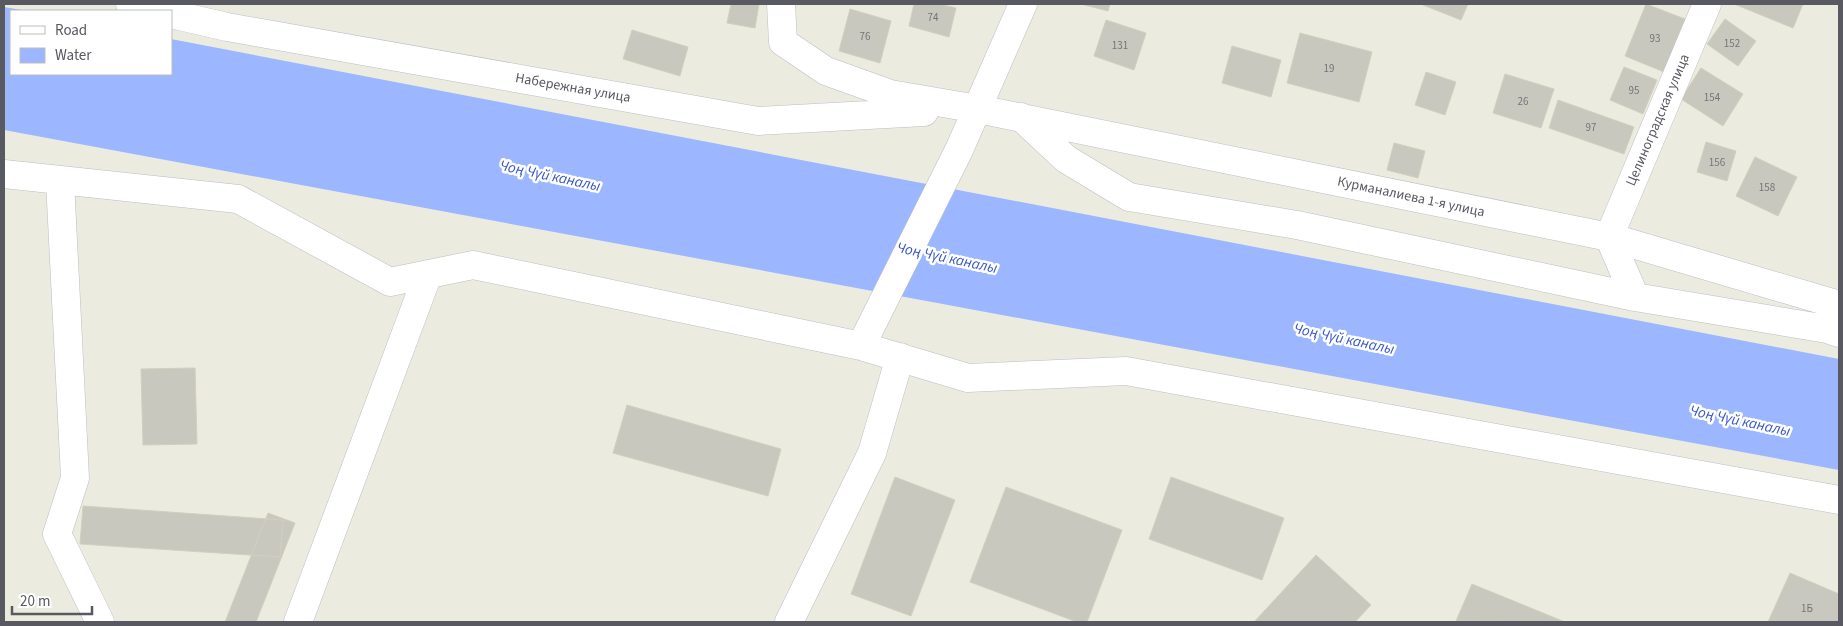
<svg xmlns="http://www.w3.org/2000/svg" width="1843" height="626" font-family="'Source Sans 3',sans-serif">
	<rect width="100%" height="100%" fill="#ebecdf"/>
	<path fill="#9cb7ff" d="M4,7L28,11H11V74H171V39L1839,359V470L4,130Z"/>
	<path fill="#c9c8be" stroke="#d1d0bd" d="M731,4H759L755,28L727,23Z
		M914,4H939L956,8L949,37L909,26Z
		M1081,4H1110L1108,11Z
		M1423,4H1468L1461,20L1423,5Z
		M1646,4L1685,19L1664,72L1625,56Z
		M1734,4H1803L1793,28Z
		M850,9L891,21L880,63L839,51Z
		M1725,19L1756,41L1738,66L1707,44Z
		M1106,20L1146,33L1134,70L1094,56Z
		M632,30L688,47L680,76L623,59Z
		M1300,33L1372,52L1359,102L1287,83Z
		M1232,46L1281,60L1271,97L1222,83Z
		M1624,67L1657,80L1643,114L1610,100Z
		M1701,68L1743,94L1723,126L1681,99Z
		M1426,72L1456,82L1445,115L1415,105Z
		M1505,74L1554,89L1541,128L1493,113Z
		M1558,100L1634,127L1624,154L1549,128Z
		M1706,142L1736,151L1727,181L1697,172Z
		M1394,143L1425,151L1418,178L1387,170Z
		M1755,157L1797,177L1778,216L1736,196Z
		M195,368L197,444L143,445L141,369Z
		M627,405L781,449L768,496L613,453Z
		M895,477L955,500L911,616L851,594Z
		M1171,477L1284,518L1262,580L1149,539Z
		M1006,487L1122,530L1087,622H1077L970,582Z
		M83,506L283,520L280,557L80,544Z
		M268,513L295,523L256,622H225Z
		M1316,555L1371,605L1355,622H1254Z
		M1790,573L1839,594V622H1768Z
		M1472,584L1565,622L1456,621Z"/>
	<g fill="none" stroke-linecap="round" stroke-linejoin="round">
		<g stroke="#bcbdc4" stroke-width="29">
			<path id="minor" d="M130,4L161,11
				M781,4L783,42L826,71L890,94L978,109L1609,237L1839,305
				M171,14L227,27L758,121L924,112
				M1021,117L1066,159L1129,197L1297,225L1635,297L1827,329L1839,333
				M4,174L238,199L390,282L473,265L861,346L968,378L1126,371L1839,500
				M60,181L75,478L57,534L100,622
				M1635,297L1609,237L1707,4
				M861,346L959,150L1023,4
				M298,622L428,274
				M789,622L872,453L900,357"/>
		</g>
		<use href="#minor" stroke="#fff" stroke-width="28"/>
	</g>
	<g text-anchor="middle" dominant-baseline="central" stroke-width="5" stroke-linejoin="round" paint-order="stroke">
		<g font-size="11" fill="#747578">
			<text x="933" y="17">74</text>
			<text x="865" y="36">76</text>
			<text x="1655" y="38">93</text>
			<text x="1732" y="43">152</text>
			<text x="1120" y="45">131</text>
			<text x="1329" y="68">19</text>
			<text x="1634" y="90">95</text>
			<text x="1712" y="97">154</text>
			<text x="1523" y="101">26</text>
			<text x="1591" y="127">97</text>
			<text x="1717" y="162">156</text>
			<text x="1767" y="187">158</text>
			<text x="1807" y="608">1Б</text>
		</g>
		<g font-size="14" fill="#585961" stroke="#fff">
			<text transform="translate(573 88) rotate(10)">Набережная улица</text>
			<text transform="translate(1658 120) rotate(-67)">Целиноградская улица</text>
			<text transform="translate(1411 197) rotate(12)">Курманалиева 1-я улица</text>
		</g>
		<g font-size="15" font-style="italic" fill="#3b56c6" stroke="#fff">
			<text transform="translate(550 176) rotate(12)">Чоң Чүй каналы</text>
			<text transform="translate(947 258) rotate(12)">Чоң Чүй каналы</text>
			<text transform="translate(1344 339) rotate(12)">Чоң Чүй каналы</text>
			<text transform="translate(1740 421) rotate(12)">Чоң Чүй каналы</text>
		</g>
	</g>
	<rect width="1843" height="626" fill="none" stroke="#585961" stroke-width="10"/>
	<rect x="10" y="10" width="162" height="65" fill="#ffffff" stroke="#bcbdc0"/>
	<rect x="20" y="26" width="25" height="8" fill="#ffffff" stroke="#bcbdc0"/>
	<text x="55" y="35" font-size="15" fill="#585961">Road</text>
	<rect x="20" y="48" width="25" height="15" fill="#9cb7ff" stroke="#bcbdc0"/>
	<text x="55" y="60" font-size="15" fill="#585961">Water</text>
	<path d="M12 606v8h80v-8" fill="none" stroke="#585961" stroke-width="2.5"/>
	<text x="20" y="606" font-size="15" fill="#585961" stroke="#ffffff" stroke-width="4" paint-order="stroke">20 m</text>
</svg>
